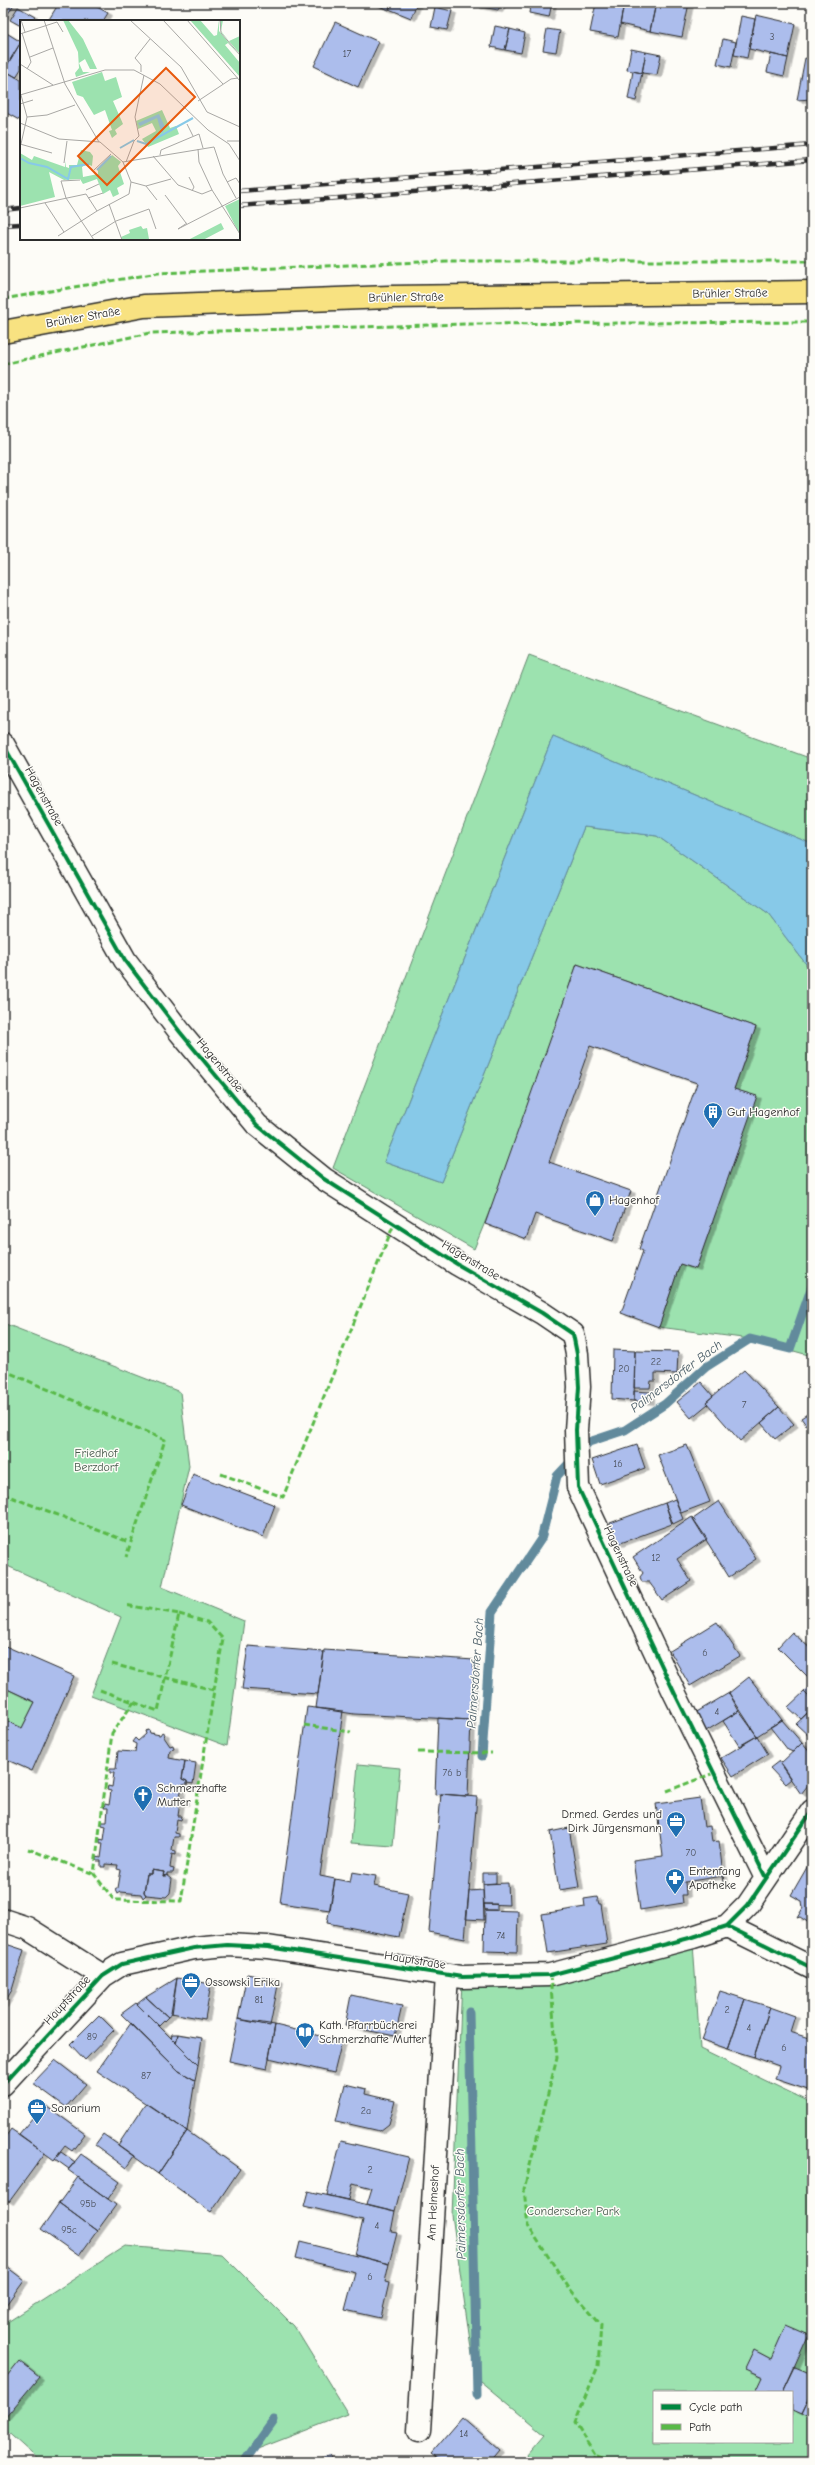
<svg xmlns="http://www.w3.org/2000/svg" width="815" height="2465" font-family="'Comic Neue',sans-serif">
	<defs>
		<filter id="shadow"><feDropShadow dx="4.5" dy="2.5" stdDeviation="0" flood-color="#0004"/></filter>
	</defs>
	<rect width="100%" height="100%" fill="#fdfcf7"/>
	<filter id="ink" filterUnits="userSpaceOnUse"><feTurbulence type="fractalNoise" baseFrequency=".025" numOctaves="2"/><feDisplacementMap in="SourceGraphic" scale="8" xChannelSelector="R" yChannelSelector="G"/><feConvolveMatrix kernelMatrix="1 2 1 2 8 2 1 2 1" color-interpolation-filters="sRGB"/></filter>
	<g filter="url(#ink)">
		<path fill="#9ce2af" stroke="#64866d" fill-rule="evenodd" d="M529,655L812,759V844L553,736L384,1162L441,1182L584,827L657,836L768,914L812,972V1356L750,1339L659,1327L680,1264L696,1269L756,1097L734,1089L756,1027L577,964L499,1188L474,1249L333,1168Z
			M3,1323L180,1392L189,1466L162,1587L244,1621L227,1746L91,1695L121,1617L3,1564Z
			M3,1687L35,1702L22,1728L3,1719Z
			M358,1764L400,1768L393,1846L351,1843Z
			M693,1942L700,2049L812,2103V2462H521L545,2434L475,2376L452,2215L462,1981ZM654,2392H792V2442H654Z
			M125,2246L222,2254L294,2326L348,2414L255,2450L246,2462H41L3,2428V2325Z"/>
		<path fill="#87c9e8" stroke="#628a9c" d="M553,736L812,844V972L768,914L657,836L584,827L441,1182L384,1162Z"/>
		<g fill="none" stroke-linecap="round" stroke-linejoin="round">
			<path stroke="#628a9c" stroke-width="9" d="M482,1756L492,1612L541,1539L557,1476L589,1442L625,1430L665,1404L706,1367L750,1339L790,1349L812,1286
				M469,2012L477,2395
				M244,2462L274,2420"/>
		</g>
		<path fill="#acbdec" stroke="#2b2b2b" filter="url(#shadow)" d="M3,3L14,4L6,17L3,15Z
			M59,3H90L108,13L103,21H48Z
			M377,3H392L389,10L376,5Z
			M392,3H417L411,18L389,9Z
			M477,3H502L498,10L476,6Z
			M515,3H552L549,17L529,13L530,7Z
			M596,3H624L618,37L590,32Z
			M624,3H656L650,31L620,24Z
			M656,3H689L682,37L650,31Z
			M18,7L36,17L33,21H21V26L10,20Z
			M435,7L452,11L447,30L431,27Z
			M756,15L795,24L788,58L749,49Z
			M741,16L755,19L747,58L734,55Z
			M335,22L379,42L358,87L314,66Z
			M495,26L510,29L505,50L491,47Z
			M510,29L525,33L521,53L505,50Z
			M547,29L560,31L556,52L543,50Z
			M5,32L21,42L4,70L3,36Z
			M723,39L736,42L731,67L717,64Z
			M21,42V69L16,77L4,70Z
			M631,49L646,52L642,73L627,70Z
			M646,52L661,55L657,75L642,73Z
			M771,54L788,58L784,76L767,72Z
			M805,58L812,60V99L797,100Z
			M4,70L21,80V117L19,120L3,111Z
			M633,71L642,73L636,101L628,99Z
			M577,964L756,1027L734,1089L757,1096L696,1269L680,1264L659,1327L621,1313L643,1251L639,1249L697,1083L590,1046L549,1162L631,1191L613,1241L535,1214L526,1239L485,1224Z
			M613,1350L635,1351L634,1401L612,1399Z
			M635,1351L678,1352L677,1374L655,1373V1381H651L650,1388H634Z
			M744,1370L779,1407L740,1441L706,1402Z
			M701,1382L713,1396L706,1402L708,1404L691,1418L677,1402Z
			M634,1391L650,1392V1402L634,1401Z
			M779,1407L794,1424L775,1439L761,1423Z
			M812,1411V1433L801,1418Z
			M637,1445L645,1468L600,1484L592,1460Z
			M687,1445L710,1502L681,1513L658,1455Z
			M193,1474L275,1505L263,1537L181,1505Z
			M675,1499L683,1519L673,1524L665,1503Z
			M719,1501L756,1559L729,1577L693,1519Z
			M665,1503L672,1524L618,1544L610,1523Z
			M692,1517L707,1539L677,1559L691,1581L662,1600L649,1582H642L640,1577L643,1573L633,1557Z
			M717,1622L740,1656L690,1686L670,1651Z
			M792,1632L812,1650V1681L778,1647Z
			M3,1645L74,1676L32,1771L3,1758V1719L22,1728L35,1702L3,1687Z
			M248,1646L324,1652L318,1694L242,1689Z
			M324,1650L474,1660L471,1720L354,1714L316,1708Z
			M749,1677L782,1720L757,1736L729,1693Z
			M812,1683V1700L804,1692Z
			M804,1692L812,1700V1708L801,1719L788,1707Z
			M729,1693L739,1711L706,1731L695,1713Z
			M307,1707L343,1711L320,1876L335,1879L330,1910L280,1903Z
			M812,1709V1739L796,1724Z
			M739,1711L757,1736L739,1746L723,1721Z
			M438,1718L471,1720L468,1796L441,1794L435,1795Z
			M782,1720L802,1743L793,1752L788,1750L770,1727Z
			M149,1730L150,1733L160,1735L162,1732L165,1734L164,1737L170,1746L173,1745L174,1749L170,1750L169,1758L185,1761L182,1779L187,1781V1785L182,1784L180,1798L185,1799L184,1803L180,1802L178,1816H182L181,1820L177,1819L175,1833L179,1834V1837H174L172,1850L176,1851V1855L172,1854L170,1868L174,1869L173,1873H167V1876H163L164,1872L151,1870V1874H147L144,1892L146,1895L143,1898L141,1894L120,1892L117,1894L115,1890L118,1888L121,1870L117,1869L118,1865L105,1864V1867H101V1861H97V1857L101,1858L103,1843H100V1839L104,1840L106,1826L102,1825V1822H107L108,1808H104L105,1804L109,1805L111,1791L107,1790L108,1786L112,1787L114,1773H110V1769H116L118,1751L135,1752L136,1744L132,1742L135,1738L138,1741L146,1734L145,1731Z
			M757,1736L768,1754L733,1776L721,1758Z
			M802,1743L812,1755V1780L801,1794L780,1764Z
			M185,1761L196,1763L193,1784L187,1783V1781L182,1779Z
			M779,1761L791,1779L785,1784L770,1768Z
			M441,1794L477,1797L465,1939L429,1932Z
			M700,1798L704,1827L710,1826L712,1842L719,1841L724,1883H723L722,1876L685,1882L686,1895H682L683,1903L640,1910L633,1860L663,1856L656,1804Z
			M569,1828L579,1887L559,1890L550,1832Z
			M810,1862L812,1864V1925L800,1917L797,1918L803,1908L802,1901L791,1895Z
			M151,1870L164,1872L163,1876L167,1875L172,1879L170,1893L166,1897L146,1895L144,1892L147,1874H151Z
			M352,1872L376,1876L374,1886L408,1893L399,1937L327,1923L335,1879L350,1882Z
			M483,1873H496V1883L483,1884Z
			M508,1883L509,1905L484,1904L483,1884Z
			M483,1890L484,1920L466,1919L469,1891Z
			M597,1897L599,1904H601L607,1944L548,1953L542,1914L585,1907L584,1899Z
			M484,1904H497V1910H485Z
			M485,1910L518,1911L517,1952L484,1951Z
			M3,1943L24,1950L12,1990L3,2005Z
			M247,1974L279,1980L270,2026L238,2019Z
			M177,1978L211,1984L205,2019L171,2013Z
			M177,1978L172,2014L168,2017L146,1997Z
			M720,1991L745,1999L728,2049L702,2040Z
			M351,1995L402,2006L395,2036L345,2026Z
			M146,1997L168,2017L159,2026L137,2004Z
			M745,1999L770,2007L754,2057L728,2049Z
			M136,2003L198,2065L195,2080L179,2071L121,2014Z
			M770,2007L795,2016L790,2032L812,2039V2079L808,2090L775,2079L779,2066L754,2057Z
			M99,2015L114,2030L85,2060L70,2044Z
			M238,2019L275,2025L267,2069L229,2061Z
			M131,2023L179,2071L195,2080L187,2131L97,2071Z
			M275,2025L342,2041L334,2073L269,2058Z
			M172,2034H178L176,2043L171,2038Z
			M178,2034L202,2038L198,2065L176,2043Z
			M55,2060L86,2084L66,2107L33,2083Z
			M812,2079V2092L808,2090Z
			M345,2084L366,2089L365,2094L395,2101L389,2124L380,2131L336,2121Z
			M146,2103L187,2131L158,2174L118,2145Z
			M44,2104L85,2134L72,2151L65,2146L54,2160L19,2134Z
			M11,2129L45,2153L9,2202L3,2198V2140Z
			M187,2131L240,2169L211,2212L158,2174Z
			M103,2134L134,2156L126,2168L95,2145Z
			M341,2141L409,2157L395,2211L367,2204L372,2188L353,2183L349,2200L327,2195Z
			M61,2152L75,2162L69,2169L55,2159Z
			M81,2154L120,2182L108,2199L68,2170Z
			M78,2177L116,2205L97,2231L59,2203Z
			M308,2191L395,2211L391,2232L397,2233L389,2264L355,2255L363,2220L304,2206Z
			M59,2203L97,2231L79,2256L41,2229Z
			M300,2242L389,2264L385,2282L389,2283L381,2318L345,2310L355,2272L296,2258Z
			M3,2264L24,2280L3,2309Z
			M786,2325L809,2335L783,2392H756L763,2377L745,2369L754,2350L771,2359Z
			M19,2361L39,2377L5,2418L3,2416V2381Z
			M795,2367L812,2374V2392L801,2415L792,2411V2392H783Z
			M812,2392V2421L801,2415Z
			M462,2418L499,2450L489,2462H441L431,2454Z
			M330,2454L333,2462H312Z"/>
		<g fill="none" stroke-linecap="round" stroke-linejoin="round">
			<g stroke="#2b2b2b" stroke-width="25">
				<path id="minor" d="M3,744L125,960L180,1032L257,1125L324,1179L457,1264L542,1313L573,1334L577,1354L579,1387L576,1430L578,1487L675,1694L766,1878
					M3,1920L27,1928L103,1976
					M727,1926L812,1968
					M3,2084L103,1976L122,1964L194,1948L227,1945L268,1947L462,1977L550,1975L693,1937L727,1926L748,1905L812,1811
					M419,2431L447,1975"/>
			</g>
			<g stroke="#2b2b2b" stroke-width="25">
				<path id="major" d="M3,332L144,306L389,297L812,292"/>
			</g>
			<use href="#minor" stroke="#fdfcf7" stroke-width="22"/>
			<use href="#major" stroke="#f8e281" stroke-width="22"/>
			<g stroke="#2b2b2b" stroke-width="4.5">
				<path id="rail" d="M239,191L812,145
					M239,206L812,160
					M3,210L21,208
					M3,225L21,224"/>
			</g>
			<use href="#rail" stroke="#fdfcf7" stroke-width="3" stroke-dasharray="9" stroke-linecap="butt"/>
			<path stroke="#58b947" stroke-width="3" stroke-dasharray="6 3" stroke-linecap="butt" d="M3,299L158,273L446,261H812
				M3,364L150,333L465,324L812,322
				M3,1370L165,1440L126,1557
				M221,1474L283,1497L394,1224
				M3,1494L129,1542
				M179,1614L207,1622L223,1639L214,1690
				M112,1664L214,1690L181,1901L114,1900L94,1874L112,1733L134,1702
				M100,1690L158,1711L179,1614L125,1605
				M304,1725L351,1732
				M418,1752L492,1753
				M667,1791L714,1773
				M28,1849L94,1874
				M550,1975L557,2058L524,2189L528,2226L569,2288L601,2325L598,2366L575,2422L596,2455
				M593,2462L596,2455L612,2462"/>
			<g stroke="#fdfcf7" stroke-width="6">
				<path id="cycleway" d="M3,744L125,960L180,1032L257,1125L324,1179L457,1264L542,1313L573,1334L577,1354L579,1387L576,1430L578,1487L675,1694L766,1878
					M727,1926L812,1968
					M3,2084L103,1976L122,1964L194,1948L227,1945L268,1947L462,1977L550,1975L693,1937L727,1926L748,1905L812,1811"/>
			</g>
			<use href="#cycleway" stroke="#00873e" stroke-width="4"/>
		</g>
	</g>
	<defs>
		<g id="building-pin" transform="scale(1)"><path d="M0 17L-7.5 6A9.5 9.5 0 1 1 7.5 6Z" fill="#1f6fb2" stroke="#fdfcf7"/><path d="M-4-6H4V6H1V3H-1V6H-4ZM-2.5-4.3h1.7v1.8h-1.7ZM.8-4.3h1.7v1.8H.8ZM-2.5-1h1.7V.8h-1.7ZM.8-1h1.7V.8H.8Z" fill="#fff"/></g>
		<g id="shop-pin" transform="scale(1)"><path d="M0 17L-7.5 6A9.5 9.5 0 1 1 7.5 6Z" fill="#1f6fb2" stroke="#fdfcf7"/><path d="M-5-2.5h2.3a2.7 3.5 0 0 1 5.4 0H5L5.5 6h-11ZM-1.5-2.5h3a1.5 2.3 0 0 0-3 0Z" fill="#fff"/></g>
		<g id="church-pin" transform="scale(1)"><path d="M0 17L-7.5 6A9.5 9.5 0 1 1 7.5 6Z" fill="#1f6fb2" stroke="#fdfcf7"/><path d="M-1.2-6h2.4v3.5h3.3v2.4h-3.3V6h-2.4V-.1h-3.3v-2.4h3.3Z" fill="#fff"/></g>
		<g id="office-pin" transform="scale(1)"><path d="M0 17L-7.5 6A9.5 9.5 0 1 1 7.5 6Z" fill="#1f6fb2" stroke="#fdfcf7"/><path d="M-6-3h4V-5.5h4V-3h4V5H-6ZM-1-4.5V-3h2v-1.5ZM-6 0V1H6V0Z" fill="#fff"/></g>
		<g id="pharmacy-pin" transform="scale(1)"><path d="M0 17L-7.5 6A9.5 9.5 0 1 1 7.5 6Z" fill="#1f6fb2" stroke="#fdfcf7"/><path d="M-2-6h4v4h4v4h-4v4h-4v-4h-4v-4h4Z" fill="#fff"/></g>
		<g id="library-pin" transform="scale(1)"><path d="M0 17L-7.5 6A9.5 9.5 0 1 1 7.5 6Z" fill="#1f6fb2" stroke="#fdfcf7"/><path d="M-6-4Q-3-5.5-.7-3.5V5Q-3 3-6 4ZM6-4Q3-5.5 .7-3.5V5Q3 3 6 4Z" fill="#fff"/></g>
	</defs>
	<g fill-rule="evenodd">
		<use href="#building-pin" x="713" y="1112"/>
		<use href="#shop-pin" x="595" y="1200"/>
		<use href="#church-pin" x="143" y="1795"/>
		<use href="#office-pin" x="676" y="1821"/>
		<use href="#pharmacy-pin" x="675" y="1878"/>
		<use href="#office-pin" x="191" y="1982"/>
		<use href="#library-pin" x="305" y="2032"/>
		<use href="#office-pin" x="37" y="2108"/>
	</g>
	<g text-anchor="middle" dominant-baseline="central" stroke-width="3" stroke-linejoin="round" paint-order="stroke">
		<g font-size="10" fill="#4b505b">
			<text x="772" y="37">3</text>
			<text x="347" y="54">17</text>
			<text x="656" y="1362">22</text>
			<text x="624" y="1369">20</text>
			<text x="744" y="1405">7</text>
			<text x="618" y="1464">16</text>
			<text x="656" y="1558">12</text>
			<text x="705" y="1653">6</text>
			<text x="717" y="1712">4</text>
			<text x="452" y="1773">76 b</text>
			<text x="691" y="1853">70</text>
			<text x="501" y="1936">74</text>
			<text x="259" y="2000">81</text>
			<text x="727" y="2010">2</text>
			<text x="749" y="2028">4</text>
			<text x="92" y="2037">89</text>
			<text x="784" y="2048">6</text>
			<text x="146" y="2076">87</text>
			<text x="366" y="2111">2a</text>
			<text x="370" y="2170">2</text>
			<text x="88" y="2204">95b</text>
			<text x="377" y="2226">4</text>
			<text x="69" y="2230">95c</text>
			<text x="370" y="2277">6</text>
			<text x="464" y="2434">14</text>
		</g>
		<g font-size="12" fill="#2b2b2b" stroke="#fdfcf7">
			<text transform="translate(730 293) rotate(-1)">Brühler Straße</text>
			<text transform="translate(406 297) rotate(-1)">Brühler Straße</text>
			<text transform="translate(83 317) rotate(-10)">Brühler Straße</text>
			<text transform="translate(44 796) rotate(61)">Hagenstraße</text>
			<text transform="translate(220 1065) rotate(50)">Hagenstraße</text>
			<text transform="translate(471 1260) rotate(31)">Hagenstraße</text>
			<text transform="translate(621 1556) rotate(65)">Hagenstraße</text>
			<text transform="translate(415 1960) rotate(9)">Hauptstraße</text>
			<text transform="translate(67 2000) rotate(-47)">Hauptstraße</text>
			<text transform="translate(433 2203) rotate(-87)">Am Helmeshof</text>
		</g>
		<g font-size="12" fill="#2b2b2b" stroke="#fdfcf7" text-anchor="start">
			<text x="727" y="1112">Gut Hagenhof</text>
			<text x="609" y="1200">Hagenhof</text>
			<text x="157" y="1788">Schmerzhafte<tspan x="157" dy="14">Mutter</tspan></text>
			<text x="662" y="1814" text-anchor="end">Dr.med. Gerdes und<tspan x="662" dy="14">Dirk Jürgensmann</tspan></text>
			<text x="689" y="1871">Entenfang<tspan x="689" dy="14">Apotheke</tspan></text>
			<text x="205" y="1982">Ossowski Erika</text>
			<text x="319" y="2025">Kath. Pfarrbücherei<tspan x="319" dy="14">Schmerzhafte Mutter</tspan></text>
			<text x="51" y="2108">Sonarium</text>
		</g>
		<g font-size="12" fill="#47594c" stroke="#fdfcf7">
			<text x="96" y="1453">Friedhof<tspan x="96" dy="14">Berzdorf</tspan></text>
			<text x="573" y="2211">Conderscher Park</text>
		</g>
		<g font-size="13" font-style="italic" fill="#475a64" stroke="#fdfcf7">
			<text transform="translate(676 1376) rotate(-37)">Palmersdorfer Bach</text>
			<text transform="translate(475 1673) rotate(-86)">Palmersdorfer Bach</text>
			<text transform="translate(460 2204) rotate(-91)">Palmersdorfer Bach</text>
		</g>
	</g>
	<g transform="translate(20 20)">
		<rect width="220" height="220" fill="#fdfcf7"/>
		<path d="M43,0H48L63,19L77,49H70L65,39L59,43L63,52H70L56,57L55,53L59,48L58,32ZM170,0H180L194,16L197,15L199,0V11L220,36L208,23L205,25L220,43V57ZM200,0H203L201,11L209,21L220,16V34L201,12L200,8ZM82,52L85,61L96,57L102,77L93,81L103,104L95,110L97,114L92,118L89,111L92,110L85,90L74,95L63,77L57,75L52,62ZM142,90L150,108L156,106L159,114L128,127L122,119L136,111L132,103L118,109L116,101ZM61,130L70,132L73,136L72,146L67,144L62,147L63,157L78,154V150L92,135L101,142L98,146L104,164L97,168L99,174L93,177L90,170L83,174L77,159L63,164L60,159L44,160L29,152L35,177L0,186V133L12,140L14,136L45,147V141L46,147L49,148V145H57ZM220,179V215L205,186ZM201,203L204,209L183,220H168ZM121,206L123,209L127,208L129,219L102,220L101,217L110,213L109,210Z" fill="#9ce2af"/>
		<path d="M139,94L145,107L142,114L137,98L120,106L118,103Z" fill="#87c9e8"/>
		<path fill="none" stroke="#87c9e8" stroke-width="2" d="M117,121L126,124L173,98M100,128L114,120M0,138L9,143L27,147L48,159L51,147L69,144M77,150L91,136"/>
		<path fill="none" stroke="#a9a8a5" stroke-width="1" d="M1,0L5,12M24,0L45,64L79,122M110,0L161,47L187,92L220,107M143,0L203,64M167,0L220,61M200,0L201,13L220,35M2,13L11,42L7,49M0,14L37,2L43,12M10,37L33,28M0,44L33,65M121,52V45L115,38L130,19M0,75L85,50H114L140,64L188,110L209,124L220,141M1,75L7,97L1,124M178,81L211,59L218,58M0,84L13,80M7,97L27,95L55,85M0,103L39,119L80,122L103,142L194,127L203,154L216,178M167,104L173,116M207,121H220M0,124L32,133M178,129L179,142L192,170L220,214M140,135L141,130L179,114L183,128M133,136L158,165L182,174L192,170M106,142L114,121L119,116L115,97L124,55M44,143L47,121M74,150L91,134M169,157L174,167L172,171M60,160L41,161L46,178L74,220M111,162L126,166L151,159M207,162L216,158L220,164M126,166L137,180M66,170L79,164M145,175L166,203M68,178L83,173M25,183L44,212M89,184L102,220M0,188L66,174L77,191M167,203L158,209L220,177M38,216L77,191L109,174L111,162L103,142M72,216L96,201L129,189L136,209"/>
		<path fill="#e8590c" fill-opacity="0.15" stroke="#e8590c" stroke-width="2" d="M146,48L175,77L87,165L58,136Z"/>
		<rect width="220" height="220" fill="none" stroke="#2b2b2b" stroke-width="2"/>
	</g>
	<rect width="815" height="2465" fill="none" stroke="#fdfcf7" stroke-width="16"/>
	<rect x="8" y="8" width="799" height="2449" fill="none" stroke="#2b2b2b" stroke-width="1.5" filter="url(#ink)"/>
	<rect x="653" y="2391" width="140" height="52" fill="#fdfcf7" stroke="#a9a8a5"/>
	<rect x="661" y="2404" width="20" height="6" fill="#00873e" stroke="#a9a8a5"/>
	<text x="689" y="2411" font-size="12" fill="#2b2b2b">Cycle path</text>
	<rect x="661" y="2424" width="20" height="6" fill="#58b947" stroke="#a9a8a5"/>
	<text x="689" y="2431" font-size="12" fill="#2b2b2b">Path</text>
</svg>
